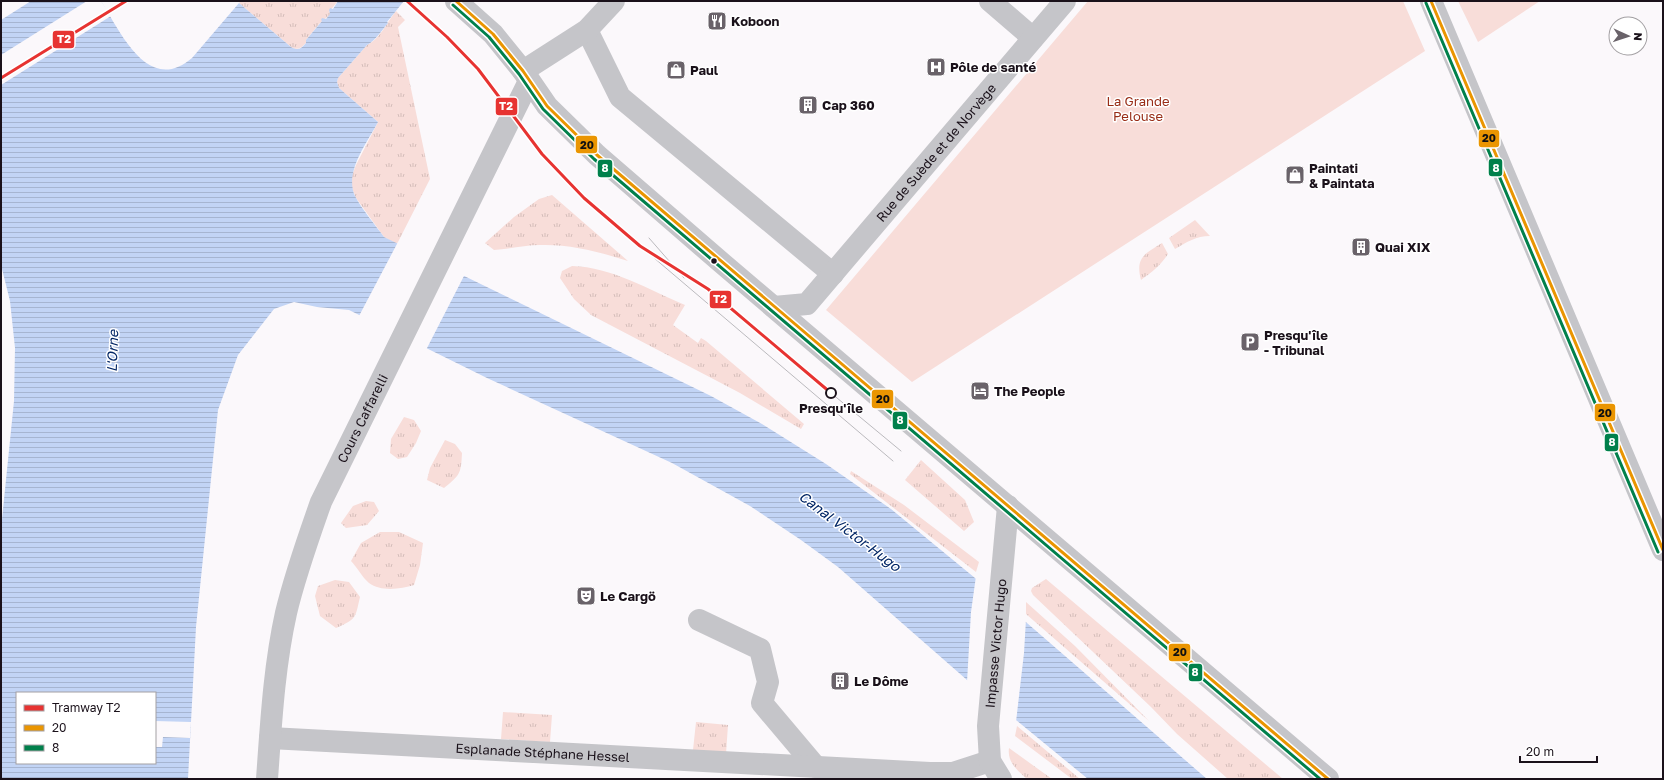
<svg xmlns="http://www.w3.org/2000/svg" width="1664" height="780" font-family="'Golos Text',sans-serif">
	<defs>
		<pattern id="grass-tufts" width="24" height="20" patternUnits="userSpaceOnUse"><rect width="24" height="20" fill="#f8ddd9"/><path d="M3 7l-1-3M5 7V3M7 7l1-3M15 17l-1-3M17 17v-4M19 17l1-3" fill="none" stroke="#d4bdba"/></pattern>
		<pattern id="water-rules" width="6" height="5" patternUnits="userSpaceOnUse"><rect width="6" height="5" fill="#c2d4f5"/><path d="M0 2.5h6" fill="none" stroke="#a6b5d1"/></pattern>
	</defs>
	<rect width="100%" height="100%" fill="#fbf8fb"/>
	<path fill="url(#grass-tufts)" d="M241,1H338L329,12L331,14L320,23L306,40V43C301,48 298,51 291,47L239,3Z
		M396,11L405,20L398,27L430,179L397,244L384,237L356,198L352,188V175L356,165L378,122L339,88L337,82L338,78L367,45C380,39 387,22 396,11Z
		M552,195L628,261C600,252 570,244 540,245C525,245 509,249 494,250L485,243L514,217L539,199Z
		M1195,220L1210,236C1196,236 1187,242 1175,249L1169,238Z
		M1162,243L1168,254C1160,266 1152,272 1141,280C1135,257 1145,254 1162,243Z
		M572,266C612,267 649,290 685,305L673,325L698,343L701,338L706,341L804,424L801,429L740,393L591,315L574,299L560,278L562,271Z
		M404,417L414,420L421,431L416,443L407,457L398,459L390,453L391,439Z
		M445,440L455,444L462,453C461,474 460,475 444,488L427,480L430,468Z
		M921,460L965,500L974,522L964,531L905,480Z
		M851,471L904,505L979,562L976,572L850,474Z
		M366,501L374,502L379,511L367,525L346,528L341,523L353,506Z
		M380,532H399L423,543L420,565L414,585C401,589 381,592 369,583C362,577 357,567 351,561L361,543Z
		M1046,579L1283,779H1228L1177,734L1151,707L1033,595L1031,591L1032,588Z
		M335,580L349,582L360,597C355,618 357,619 336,628L320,616L315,596L318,586Z
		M1026,602L1075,646L1149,721L1026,614Z
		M503,712L552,715L550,742L501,739Z
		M696,722L728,725L726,754L693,750Z
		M1017,726L1080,779H1072L1015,736Z
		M1009,748L1052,779H1027C1017,770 1007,762 1009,748Z"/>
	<path fill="#f8ddd9" d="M1088,1H1403L1425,51L912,382L826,310Z
		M1458,1H1540L1478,42Z"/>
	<path fill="url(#water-rules)" fill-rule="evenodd" d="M1,1H101C120,31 148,96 192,58L239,3L291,47C298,51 301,49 306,43V40L322,21L321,20L322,18L326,19L330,14L329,10L330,8L333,9L338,1H404L387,22L388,23C382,30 376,40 367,45L338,78L337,82L339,88L378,122C367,143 344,172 355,196C361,208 376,226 384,237L711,396L762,424L826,464L891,509L975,578L1207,779H1088L967,680L838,567L801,540L750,506L672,463L487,378L349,310L317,307L294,302L274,309L238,355L218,410L196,627L188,779H1V529L14,401L15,348L10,301L1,265ZM17,693H155V763H17Z"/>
	<path fill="#fbf8fb" d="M1,1H31L1,20Z
		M87,1H101L111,16L1,85V55Z
		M398,242L465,274L426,350L359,316Z
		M976,576L1026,619L1024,653L1016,722L967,682L971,612Z
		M155,721L191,722L190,738L163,737L162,747H155Z"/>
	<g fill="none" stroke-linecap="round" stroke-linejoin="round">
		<g stroke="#c5c5c9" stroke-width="22">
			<path d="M456,1L493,34L523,71L547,106L597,155L723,264L1328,779"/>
			<path d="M990,1L1033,38"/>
			<path d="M1431,1L1663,550"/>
			<path d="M587,30L620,97L833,274"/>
			<path d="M523,71L587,30L614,1"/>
			<path id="s1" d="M774,307L807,304L1065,1"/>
			<path d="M699,620L760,649L768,682L762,703L816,767"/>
			<path id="s2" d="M270,738L930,773H953L990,761"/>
			<path id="s3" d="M267,779C271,724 274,667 286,613C295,575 308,539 321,502L529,81"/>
			<path id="s4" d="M1001,779L990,761L988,726L1008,506"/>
		</g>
		<path stroke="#bbbabe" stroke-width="1" d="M649,238L684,278
			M640,246L893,461
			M831,393L901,451"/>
		<g stroke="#fff" stroke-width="6">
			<path id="bus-1" d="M456,1L493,34L523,71L547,106L597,155L1328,779
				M1431,1L1663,550"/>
		</g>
		<g stroke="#fff" stroke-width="6">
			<path id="bus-2" d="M1426,3L1658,552
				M453,5L489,37L519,74L543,109L594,159L1320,779"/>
		</g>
		<use href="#bus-1" stroke="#ea9501" stroke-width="3"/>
		<use href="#bus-2" stroke="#00804b" stroke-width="3"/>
		<g stroke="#fff" stroke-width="6">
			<path id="tram-1" d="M407,1L447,37L478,69L542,154L584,198L640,246L708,289L831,393
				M1,78L126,1"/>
		</g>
		<use href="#tram-1" stroke="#e73331" stroke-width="3"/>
	</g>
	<defs>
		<g id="restaurant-square" transform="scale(1)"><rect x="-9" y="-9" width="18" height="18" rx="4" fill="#696269" stroke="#fff"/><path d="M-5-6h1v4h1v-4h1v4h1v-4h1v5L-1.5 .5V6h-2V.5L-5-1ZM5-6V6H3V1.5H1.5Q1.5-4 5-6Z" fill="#fff"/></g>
		<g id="hospital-square" transform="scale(1)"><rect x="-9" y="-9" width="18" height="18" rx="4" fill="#696269" stroke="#fff"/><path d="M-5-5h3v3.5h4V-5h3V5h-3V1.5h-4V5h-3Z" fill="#fff"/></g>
		<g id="shop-square" transform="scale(1)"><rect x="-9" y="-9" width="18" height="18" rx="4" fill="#696269" stroke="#fff"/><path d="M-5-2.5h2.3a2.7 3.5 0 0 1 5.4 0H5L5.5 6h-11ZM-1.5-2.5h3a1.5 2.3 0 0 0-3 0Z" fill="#fff"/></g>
		<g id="building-square" transform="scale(1)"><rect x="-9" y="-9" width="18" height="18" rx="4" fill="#696269" stroke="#fff"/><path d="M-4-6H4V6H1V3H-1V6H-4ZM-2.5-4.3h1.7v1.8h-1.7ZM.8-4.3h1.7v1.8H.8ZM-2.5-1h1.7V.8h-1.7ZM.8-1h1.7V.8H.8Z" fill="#fff"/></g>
		<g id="parking-square" transform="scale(1)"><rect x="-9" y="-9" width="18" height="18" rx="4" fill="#696269" stroke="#fff"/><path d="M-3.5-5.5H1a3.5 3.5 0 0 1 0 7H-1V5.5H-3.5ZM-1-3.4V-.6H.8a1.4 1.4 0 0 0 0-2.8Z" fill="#fff"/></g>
		<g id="hotel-square" transform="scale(1)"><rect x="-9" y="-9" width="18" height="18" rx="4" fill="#696269" stroke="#fff"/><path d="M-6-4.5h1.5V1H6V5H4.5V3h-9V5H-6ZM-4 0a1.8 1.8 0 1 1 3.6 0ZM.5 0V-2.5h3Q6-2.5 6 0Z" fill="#fff"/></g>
		<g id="theatre-square" transform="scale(1)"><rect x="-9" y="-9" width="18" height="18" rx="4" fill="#696269" stroke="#fff"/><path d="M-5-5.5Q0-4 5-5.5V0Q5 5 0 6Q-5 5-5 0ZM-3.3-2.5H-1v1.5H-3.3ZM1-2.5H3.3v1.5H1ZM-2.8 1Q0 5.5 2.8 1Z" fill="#fff"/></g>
	</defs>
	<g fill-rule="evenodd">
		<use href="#restaurant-square" x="717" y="21"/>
		<use href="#hospital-square" x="936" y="67"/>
		<use href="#shop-square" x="676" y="70"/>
		<use href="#building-square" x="808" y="105"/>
		<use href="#shop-square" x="1295" y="175"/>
		<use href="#building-square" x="1361" y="247"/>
		<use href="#parking-square" x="1250" y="342"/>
		<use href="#hotel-square" x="980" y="391"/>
		<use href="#theatre-square" x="586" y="596"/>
		<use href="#building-square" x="840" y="681"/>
	</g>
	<circle fill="#1a111a" stroke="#fff" stroke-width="1.5" cx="714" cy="261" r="3.5"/>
	<circle fill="#fff" stroke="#1a111a" stroke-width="2" cx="831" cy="393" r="5"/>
	<g text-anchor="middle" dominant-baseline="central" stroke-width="3" stroke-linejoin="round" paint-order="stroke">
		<g font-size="13" font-weight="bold" fill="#1a111a" stroke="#fff" text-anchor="start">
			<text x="731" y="21">Koboon</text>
			<text x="950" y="67">Pôle de santé</text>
			<text x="690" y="70">Paul</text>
			<text x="822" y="105">Cap 360</text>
			<text x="1309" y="168">Paintati<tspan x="1309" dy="15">&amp; Paintata</tspan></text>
			<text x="1375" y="247">Quai XIX</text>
			<text x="1264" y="335">Presqu'île<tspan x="1264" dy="15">- Tribunal</tspan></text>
			<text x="994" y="391">The People</text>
			<text x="600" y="596">Le Cargö</text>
			<text x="854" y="681">Le Dôme</text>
		</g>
		<g font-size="13" fill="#982c16" stroke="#fff">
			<text x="1138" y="101">La Grande<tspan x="1138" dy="15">Pelouse</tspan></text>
		</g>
		<g font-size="13" fill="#1a111a" stroke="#fff">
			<text stroke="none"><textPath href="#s1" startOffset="232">Rue de Suède et de Norvège</textPath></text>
			<text stroke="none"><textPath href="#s3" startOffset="377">Cours Caffarelli</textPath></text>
			<text stroke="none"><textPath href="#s4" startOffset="139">Impasse Victor Hugo</textPath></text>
			<text stroke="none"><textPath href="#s2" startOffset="273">Esplanade Stéphane Hessel</textPath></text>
		</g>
		<g font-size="13" font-weight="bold" fill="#1a111a" stroke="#fff">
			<text x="831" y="408">Presqu'île</text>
		</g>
		<g font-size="14" font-style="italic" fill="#022665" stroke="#fff">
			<text transform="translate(112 351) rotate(-88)">L'Orne</text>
			<text transform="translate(850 531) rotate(37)">Canal Victor-Hugo</text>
		</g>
	</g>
	<g stroke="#fff" stroke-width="1.5">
		<rect x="52" y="30" width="23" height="19" rx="4" fill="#e73331"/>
		<rect x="495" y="97" width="23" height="19" rx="4" fill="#e73331"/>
		<rect x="1478" y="129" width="22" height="19" rx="4" fill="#ea9501"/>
		<rect x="575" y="135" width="23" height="19" rx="4" fill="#ea9501"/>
		<rect x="1488" y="158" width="15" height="19" rx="4" fill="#00804b"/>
		<rect x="597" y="159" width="16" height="19" rx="4" fill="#00804b"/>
		<rect x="709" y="290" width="23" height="19" rx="4" fill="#e73331"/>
		<rect x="871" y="389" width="23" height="20" rx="4" fill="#ea9501"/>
		<rect x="1594" y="403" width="22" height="19" rx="4" fill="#ea9501"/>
		<rect x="892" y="411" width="16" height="19" rx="4" fill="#00804b"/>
		<rect x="1604" y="433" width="15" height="19" rx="4" fill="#00804b"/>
		<rect x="1168" y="643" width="23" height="19" rx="4" fill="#ea9501"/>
		<rect x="1188" y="663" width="15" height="19" rx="4" fill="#00804b"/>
	</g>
	<g font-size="11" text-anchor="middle" font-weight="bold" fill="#fff">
		<text x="64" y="43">T2</text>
		<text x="506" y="110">T2</text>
		<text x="1496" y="172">8</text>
		<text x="605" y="172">8</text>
		<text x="720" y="303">T2</text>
		<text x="900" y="424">8</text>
		<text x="1612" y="446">8</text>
		<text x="1195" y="676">8</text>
	</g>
	<g font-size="11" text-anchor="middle" font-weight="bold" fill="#111">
		<text x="1489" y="142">20</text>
		<text x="587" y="149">20</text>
		<text x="883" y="403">20</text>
		<text x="1605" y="417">20</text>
		<text x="1180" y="656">20</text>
	</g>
	<rect width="1664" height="780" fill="none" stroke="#1a111a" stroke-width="4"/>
	<rect x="16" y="692" width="140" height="72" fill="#ffffff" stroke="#a3a0a3"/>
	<rect x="24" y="705" width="20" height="6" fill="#e73331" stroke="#a3a0a3"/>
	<text x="52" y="712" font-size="12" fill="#1a111a">Tramway T2</text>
	<rect x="24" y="725" width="20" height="6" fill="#ea9501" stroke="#a3a0a3"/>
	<text x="52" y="732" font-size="12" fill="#1a111a">20</text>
	<rect x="24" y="745" width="20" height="6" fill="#00804b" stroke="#a3a0a3"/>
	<text x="52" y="752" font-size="12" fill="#1a111a">8</text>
	<g transform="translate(1628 36) rotate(93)"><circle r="19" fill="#ffffff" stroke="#a3a0a3"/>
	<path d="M0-3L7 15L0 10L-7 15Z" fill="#696269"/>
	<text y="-6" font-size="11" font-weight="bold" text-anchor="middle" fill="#1a111a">N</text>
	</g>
	<path d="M1520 756v6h77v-6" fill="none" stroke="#1a111a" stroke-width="2"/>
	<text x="1526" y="756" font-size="12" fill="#1a111a" stroke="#ffffff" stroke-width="3" paint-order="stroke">20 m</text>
</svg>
